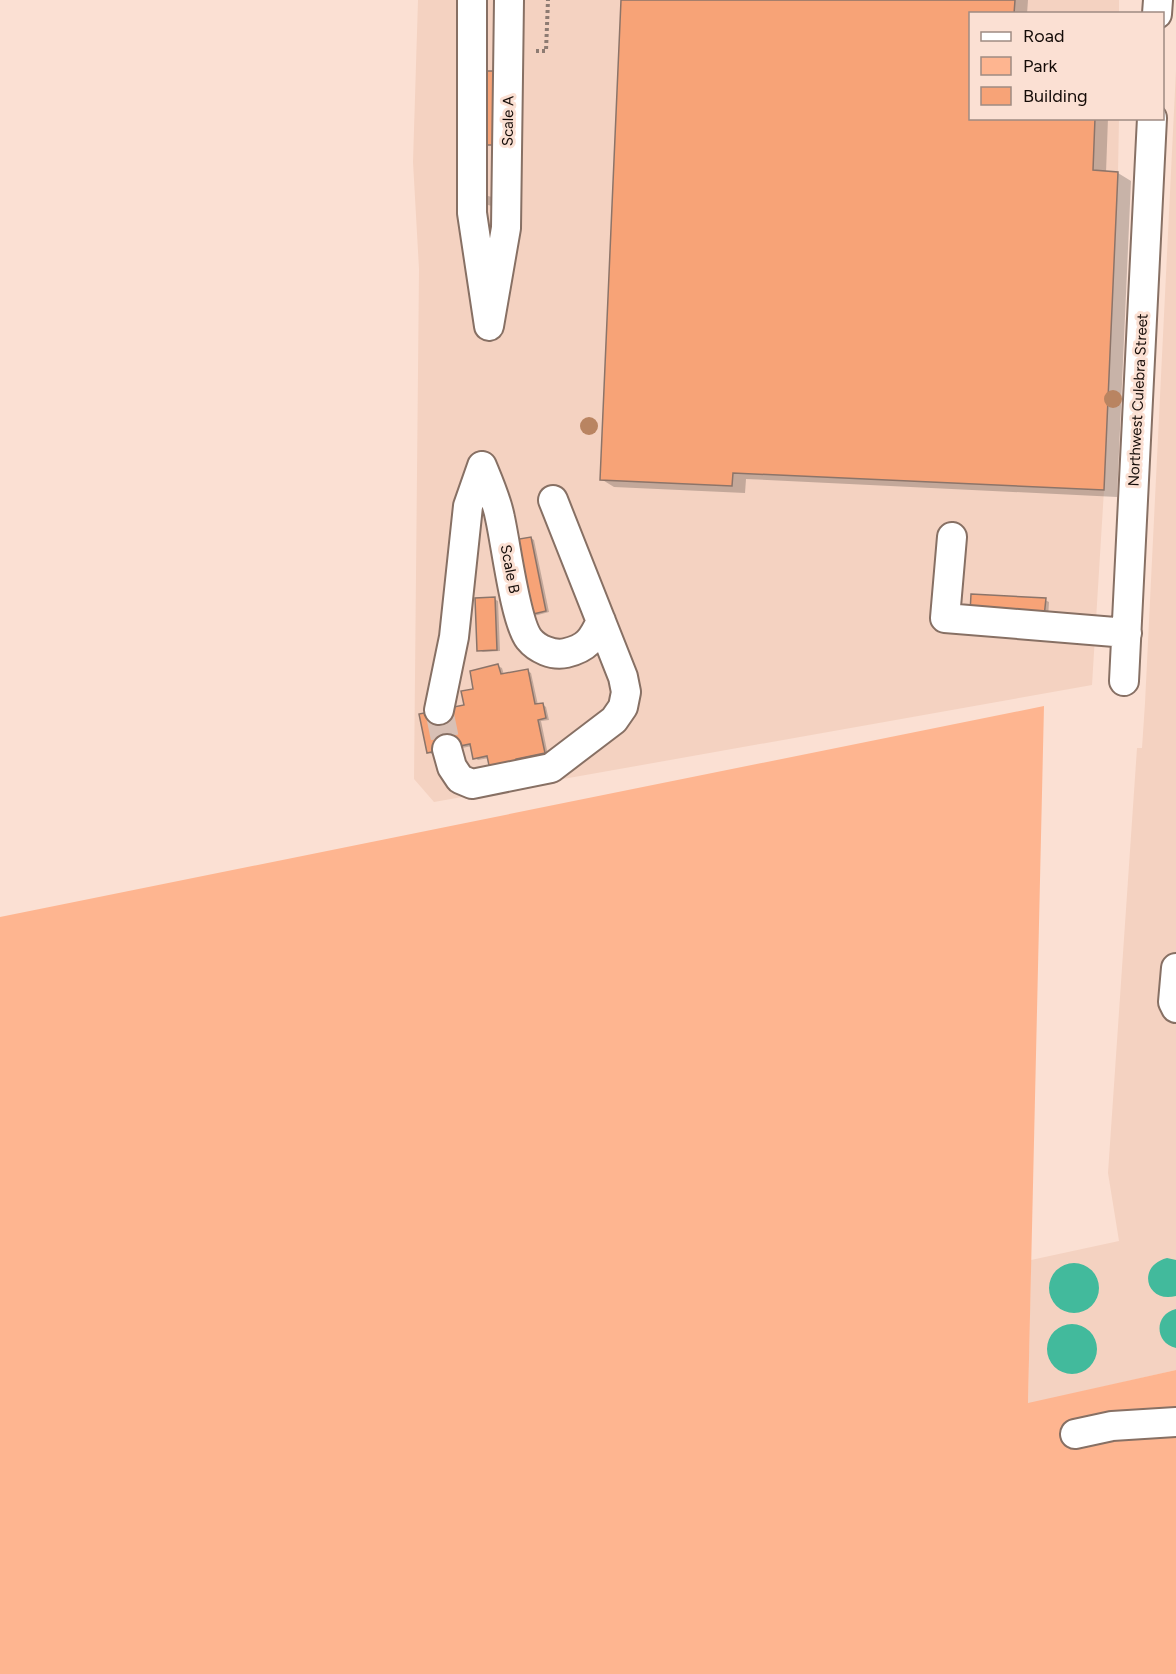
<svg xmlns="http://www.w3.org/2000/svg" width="1176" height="1674" font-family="Figtree,sans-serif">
	<rect width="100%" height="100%" fill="#fbe0d3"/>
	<path fill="#f4d2c1" d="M418,0H1119V13L970,14V118L1119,119L1118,172L1104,490L1092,685L434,802L414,779L419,269L413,162Z
		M1176,70V1370L1028,1404L1031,1260L1119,1241L1108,1173L1137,748H1142L1145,703Z"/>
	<path fill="#feb590" d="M1044,706L1028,1403L1176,1370V1674H0V917Z"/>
	<path fill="#42ba9c" d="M1167,1258L1176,1260V1296C1146,1304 1136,1266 1167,1258Z
		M1049 1288a25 25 0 1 1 50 0a25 25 0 1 1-50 0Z
		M1176,1309V1348C1154,1343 1154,1314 1176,1309Z
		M1047 1349a25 25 0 1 1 50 0a25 25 0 1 1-50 0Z"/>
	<path fill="#0003" d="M622,0H1028L1027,14H970V118H1108L1106,173H1118L1131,181L1117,497L746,479L745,493L614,487L601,479Z
		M484,195L492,197V206L484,204Z
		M531,538L534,540L549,612L534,616L530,614Z
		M972,595L1045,600L1049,602L1048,618Z
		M494,599L498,601L500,651L483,652L479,650Z
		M498,666L502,668L504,675L527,671L531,673L538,705L542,704L546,707L549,720L541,721L548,755L520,761L489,758L478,760L475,758L472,746L432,754L428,752L466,706L475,690Z"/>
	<path fill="#f7a377" stroke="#8c7469" stroke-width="1.5" d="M621,0H1015L1014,14H970V118H1095L1093,170L1118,172L1104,490L733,473L732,486L600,480Z
		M482,71H500L499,145H482Z
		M531,537L546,611L529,615L513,540Z
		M971,594L1046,598L1044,617L970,613Z
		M495,597L497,650L477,651L475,598Z
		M498,664L501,674L528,669L535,704L543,703L546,718L538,720L545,753L516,759L517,764L490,770L487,756L473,759L470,744L427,753L419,714L464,705L461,691L473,689L470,671Z"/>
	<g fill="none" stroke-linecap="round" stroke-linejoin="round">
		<path stroke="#d8c0b5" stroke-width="28" stroke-dasharray="28 14" stroke-linecap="butt" d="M439,710L447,749"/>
		<g stroke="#877064" stroke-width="32">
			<path id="minor" d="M472,0V213L489,326L506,228L509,0
				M1157,14L1158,0
				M482,466C489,483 497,501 500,518C506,544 515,621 529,639C537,649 553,656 566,653C587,648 592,640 601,621
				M952,537L945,618L1127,633
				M1124,681L1152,118
				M439,710L454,637L468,506L482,466
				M447,749L452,767L460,779L472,784L551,768L614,720L623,707L626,692L623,677L553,500
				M1176,968L1173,1002L1176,1008
				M1075,1434L1112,1426L1176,1422"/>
		</g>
		<path stroke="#8d7b72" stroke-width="4" stroke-dasharray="3 3" stroke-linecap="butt" d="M536,51H546L548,0"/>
		<use href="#minor" stroke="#fff" stroke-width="28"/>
	</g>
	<g fill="#b98461">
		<circle cx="1113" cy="399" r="9"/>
		<circle cx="589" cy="426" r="9"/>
	</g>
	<g text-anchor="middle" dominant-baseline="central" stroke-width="6" stroke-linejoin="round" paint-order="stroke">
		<g font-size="15" fill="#150c08" stroke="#fbe0d3">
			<text transform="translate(508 121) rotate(-89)">Scale A</text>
			<text transform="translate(1138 400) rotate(-87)">Northwest Culebra Street</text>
			<text transform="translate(510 569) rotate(79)">Scale B</text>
		</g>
	</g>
	<rect x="969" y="12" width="195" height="108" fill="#fbe0d3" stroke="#9f8b82" stroke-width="1.5"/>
	<rect x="981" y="32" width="30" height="9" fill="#ffffff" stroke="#9f8b82" stroke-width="1.5"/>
	<text x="1023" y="42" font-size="18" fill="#150c08">Road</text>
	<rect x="981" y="57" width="30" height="18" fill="#feb590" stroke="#9f8b82" stroke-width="1.5"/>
	<text x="1023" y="72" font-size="18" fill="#150c08">Park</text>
	<rect x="981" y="87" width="30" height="18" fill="#f7a377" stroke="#9f8b82" stroke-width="1.5"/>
	<text x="1023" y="102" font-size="18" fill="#150c08">Building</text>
</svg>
